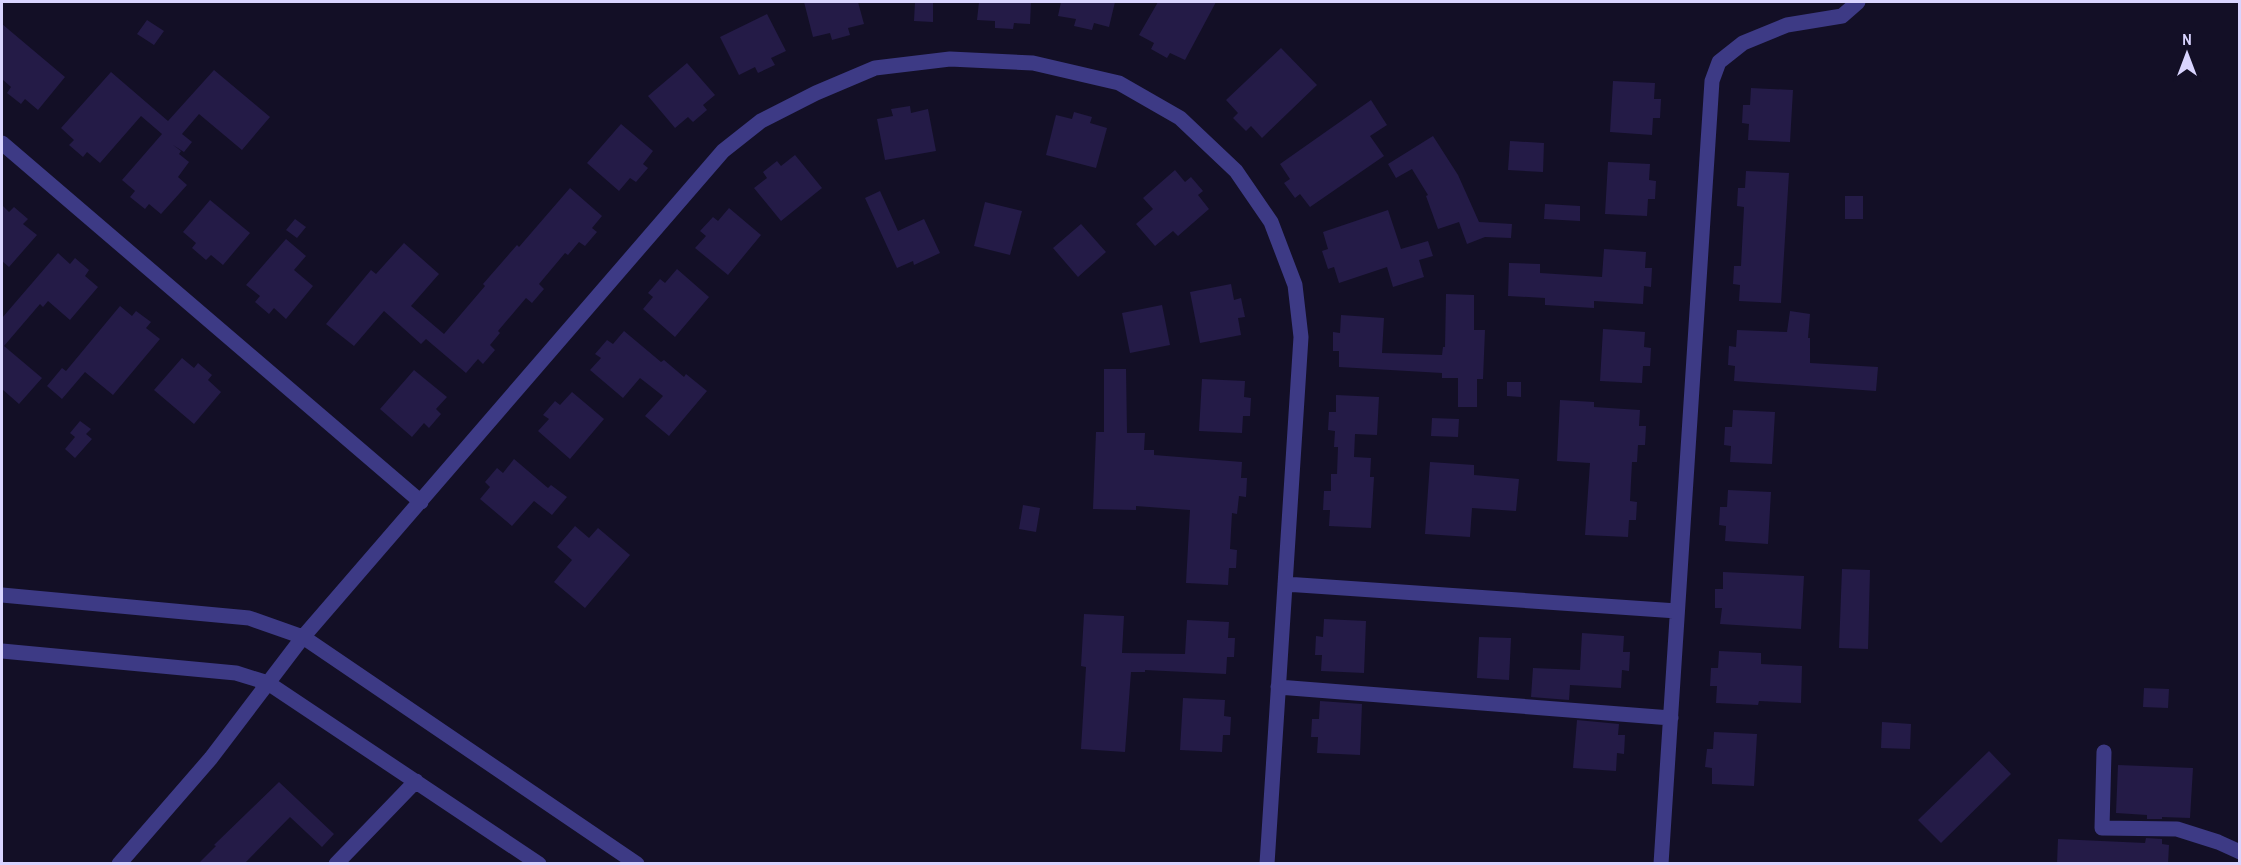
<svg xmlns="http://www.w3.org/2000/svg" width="2241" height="865" font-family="'Archivo Narrow',sans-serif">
	<rect width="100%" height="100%" fill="#130f26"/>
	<path fill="#241b47" d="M804,2H858L864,24L848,28L850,35L832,40L830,33L813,37Z
		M915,2H933V22L914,21Z
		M979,2H1031L1030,24L1014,23L1013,29L995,28V21L977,20Z
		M1061,2H1115L1109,27L1094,23L1092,30L1074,26L1076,19L1058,16Z
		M1158,2H1216L1185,60L1170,53L1167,58L1151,49L1154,43L1139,35Z
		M767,14L786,51L771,58L775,65L758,73L755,67L739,75L720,37Z
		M147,20L164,31L154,45L137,34Z
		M2,24L65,77L38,110L25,99L21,104L7,93L11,87L2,79Z
		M1281,48L1317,85L1262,138L1251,126L1246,131L1233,118L1238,113L1226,100Z
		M687,63L715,95L703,105L707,110L693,122L688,117L675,128L648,96Z
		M214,70L270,117L242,150L199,114L182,134L192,142L184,152L173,145L181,151L179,154L189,162L178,177L187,185L161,214L149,204L145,209L130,197L135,191L122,180L162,134L141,116L100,163L87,152L83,157L69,145L74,140L61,128L111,72L168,121Z
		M1613,81L1655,83L1654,99H1661L1660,118H1653L1652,135L1610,132Z
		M1751,88L1793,90L1790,142L1748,140L1749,124L1742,123L1743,105H1750Z
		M1371,100L1387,125L1370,136L1384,156L1310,207L1300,194L1295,198L1284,183L1290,179L1280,164Z
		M910,106L911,113L928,109L936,151L885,160L877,119L893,116L891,109Z
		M1074,112L1092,117L1090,123L1107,128L1096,168L1046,155L1056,115L1072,119Z
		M621,124L653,151L643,164L648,168L636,182L630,178L619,191L587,163Z
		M1433,136L1458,175L1479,222L1512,224L1511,238L1485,237L1467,244L1459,222L1438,229L1426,196L1428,195L1412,169L1396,178L1388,164Z
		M1510,141L1544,143L1543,172L1508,170Z
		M795,155L822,188L781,221L754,188L767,178L763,172L777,161L781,166Z
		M1608,162L1650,164L1649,180L1656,181L1655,199H1648L1647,216L1605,214Z
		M1175,170L1185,182L1191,177L1203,191L1198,195L1209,209L1178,236L1173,231L1155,246L1136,224L1153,209L1143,198Z
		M1746,171L1789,173L1781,303L1739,301L1740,285L1733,284L1734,266H1741L1744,207L1737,206L1738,188H1745Z
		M570,188L602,216L592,228L597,232L585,246L579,242L568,255L565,253L539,284L544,289L532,303L526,298L498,331L500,333L490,345L495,350L483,364L478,359L466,373L426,339L421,344L384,311L354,346L326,324L371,270L376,274L404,243L439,274L411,306L444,334L485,286L483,284L517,245L519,247Z
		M880,191L898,231L924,219L940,253L914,265L913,261L897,268L865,198Z
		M1845,196H1863V219H1845Z
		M210,200L250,233L223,265L211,255L206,260L192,248L196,243L183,232Z
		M985,202L1022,211L1010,255L974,246Z
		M1545,204L1580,206V221L1544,219Z
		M2,205L9,212L14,207L28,219L23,224L37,235L9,267L2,261Z
		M729,208L761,235L728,275L695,248L706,236L700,231L713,217L718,221Z
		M1388,210L1401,249L1428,241L1433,256L1419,260L1424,277L1393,287L1387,267L1339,283L1334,267L1328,269L1322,251L1328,249L1323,232Z
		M295,219L306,227L297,238L286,230Z
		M1081,224L1106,252L1078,277L1053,248Z
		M286,239L306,256L294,270L313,286L286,319L274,308L269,314L255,302L260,296L246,285Z
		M1604,249L1646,252L1645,268H1652L1651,287L1644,286L1643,304L1594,301V308L1545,305V298L1508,296L1509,263L1540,264V273L1602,277Z
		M58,253L70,264L75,258L89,270L85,276L98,287L70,320L48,301L43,307L40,304L4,346L42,378L19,404L2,389V318Z
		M677,269L709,297L675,337L643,309L653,297L648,293L660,279L665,283Z
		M1231,284L1234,300L1241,298L1245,317L1238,318L1241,335L1200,343L1190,292Z
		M1446,294L1474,295V330H1485L1483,379H1477V407H1458V378H1442V373L1339,367V351H1333V332L1340,333L1341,315L1384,318L1382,353L1442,355L1443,347H1445Z
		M1162,305L1170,345L1130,353L1122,313Z
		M120,306L132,316L136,311L151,322L146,328L160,339L113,395L85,372L62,399L47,386L62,368L66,371Z
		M1790,311L1810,314L1808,338H1810V363L1878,367L1876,391L1734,381L1735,366L1728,365L1729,346L1736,347L1737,330L1787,332Z
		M1603,329L1645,332L1644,347L1651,348L1650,366H1643L1642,383L1600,381Z
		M624,331L661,362L664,360L684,377L686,374L707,391L669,436L645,416L663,396L640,378L623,398L590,370L601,358L595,354L607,340L613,344Z
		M182,358L194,368L198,363L212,375L208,380L221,392L194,424L154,390Z
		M1104,369H1126L1127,433H1145L1144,450H1154V455L1242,462L1241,478H1247L1246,497L1239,496L1237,514L1232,513L1230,549L1237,550L1236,568H1229L1228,585L1186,583L1190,510L1136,506V510L1093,509L1096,432H1104Z
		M414,370L447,397L436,409L441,414L429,428L424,423L412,437L380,409Z
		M1202,379L1245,381L1244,397L1251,398L1250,416H1243L1242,433L1199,431Z
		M1507,382H1521V397L1507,396Z
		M572,392L604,419L570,459L538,431L549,419L543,415L555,401L560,405Z
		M1336,395L1379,397L1377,435L1355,434L1354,457L1371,458L1370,477H1374L1371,528L1329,526L1330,510H1323L1324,491H1331V474H1337L1338,447H1334L1335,431L1328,430L1329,412H1336Z
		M1560,400L1594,402V407L1640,410L1639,426H1646L1645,445H1638L1637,462H1632L1630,501L1637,502L1636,520H1629L1628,537L1585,535L1590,463L1557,461Z
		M1733,410L1775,412L1772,464L1730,462L1731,446L1724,445L1725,427H1732Z
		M1432,418L1459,419L1458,437L1431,436Z
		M80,421L91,429L86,434L92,439L75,458L65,449L75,437L70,433Z
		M514,459L548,488L551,485L567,497L552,515L534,501L512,526L480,499L490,487L485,482L497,468L503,473Z
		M1430,462L1474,465V475L1519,479L1516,511L1472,508L1470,537L1425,534Z
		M1728,490L1771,492L1768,544L1725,541L1726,526L1719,525L1720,507H1727Z
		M1023,505L1040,508L1036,532L1019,529Z
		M575,526L589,538L598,528L630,555L585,608L554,582L572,560L557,547Z
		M1842,569L1870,570L1868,649L1839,648Z
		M1723,572L1804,576L1801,629L1720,624L1722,608H1715V589H1723Z
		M1084,614L1124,616L1122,653L1185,654L1187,620L1229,622L1228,638H1235L1234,657H1227L1226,674L1145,670V672H1131L1125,752L1081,749L1086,667L1081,666Z
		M1324,619L1366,621L1364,673L1321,671L1322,655H1315L1316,636L1323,637Z
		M1582,633L1624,636L1623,652H1630L1629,671L1622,670L1621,688L1570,685L1569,700L1531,697L1533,668L1580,670Z
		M1479,637L1511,638L1509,680L1477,678Z
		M1719,651L1761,653V664L1802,666L1801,703L1759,701L1758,705L1716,703L1717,686H1710L1711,668H1718Z
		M2144,688L2169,689L2168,708L2143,707Z
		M1183,698L1225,700L1224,716L1231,717L1230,735H1223L1222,752L1180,750Z
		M1320,701L1362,704L1360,755L1317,753L1318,737H1311L1312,719H1319Z
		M1577,720L1619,724L1618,735H1625L1624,754L1617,753L1616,771L1573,768Z
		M1882,722L1911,724L1910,749L1881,748Z
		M1714,732L1757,734L1754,786L1712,784V768L1705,767L1707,749H1713Z
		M1989,751L2011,774L1941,843L1918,820Z
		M2118,765L2193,768L2190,818L2162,817V819H2147V815L2116,813Z
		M279,782L334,834L322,847L290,817L244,864H198L216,846L214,845Z
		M2146,838L2162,839V844L2169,845L2168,864H2057L2058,839L2145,843Z"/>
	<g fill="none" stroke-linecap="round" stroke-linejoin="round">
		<path stroke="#3d3a85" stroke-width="15" d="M2,143L421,502
			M1285,584L1677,611
			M2,595L249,618L303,637L637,864
			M2,651L236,673L268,683L539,864
			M1278,687L1671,718
			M2104,752L2102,828L2177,829L2218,842L2240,852
			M119,864L211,758L303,637L723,151L761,121L816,93L875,68L950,59L1033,63L1119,83L1180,118L1236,171L1271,222L1295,285L1301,337L1267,864
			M336,864L416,781
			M1661,864L1712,81L1719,62L1743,43L1787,25L1842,16L1858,2"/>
	</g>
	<rect width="2241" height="865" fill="none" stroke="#d9d4ff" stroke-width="6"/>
	<g transform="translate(2187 54)" stroke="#130f26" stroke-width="4.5" paint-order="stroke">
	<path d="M0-4.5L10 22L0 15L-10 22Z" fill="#d9d4ff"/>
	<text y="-9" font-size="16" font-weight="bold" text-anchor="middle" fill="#d9d4ff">N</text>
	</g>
</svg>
